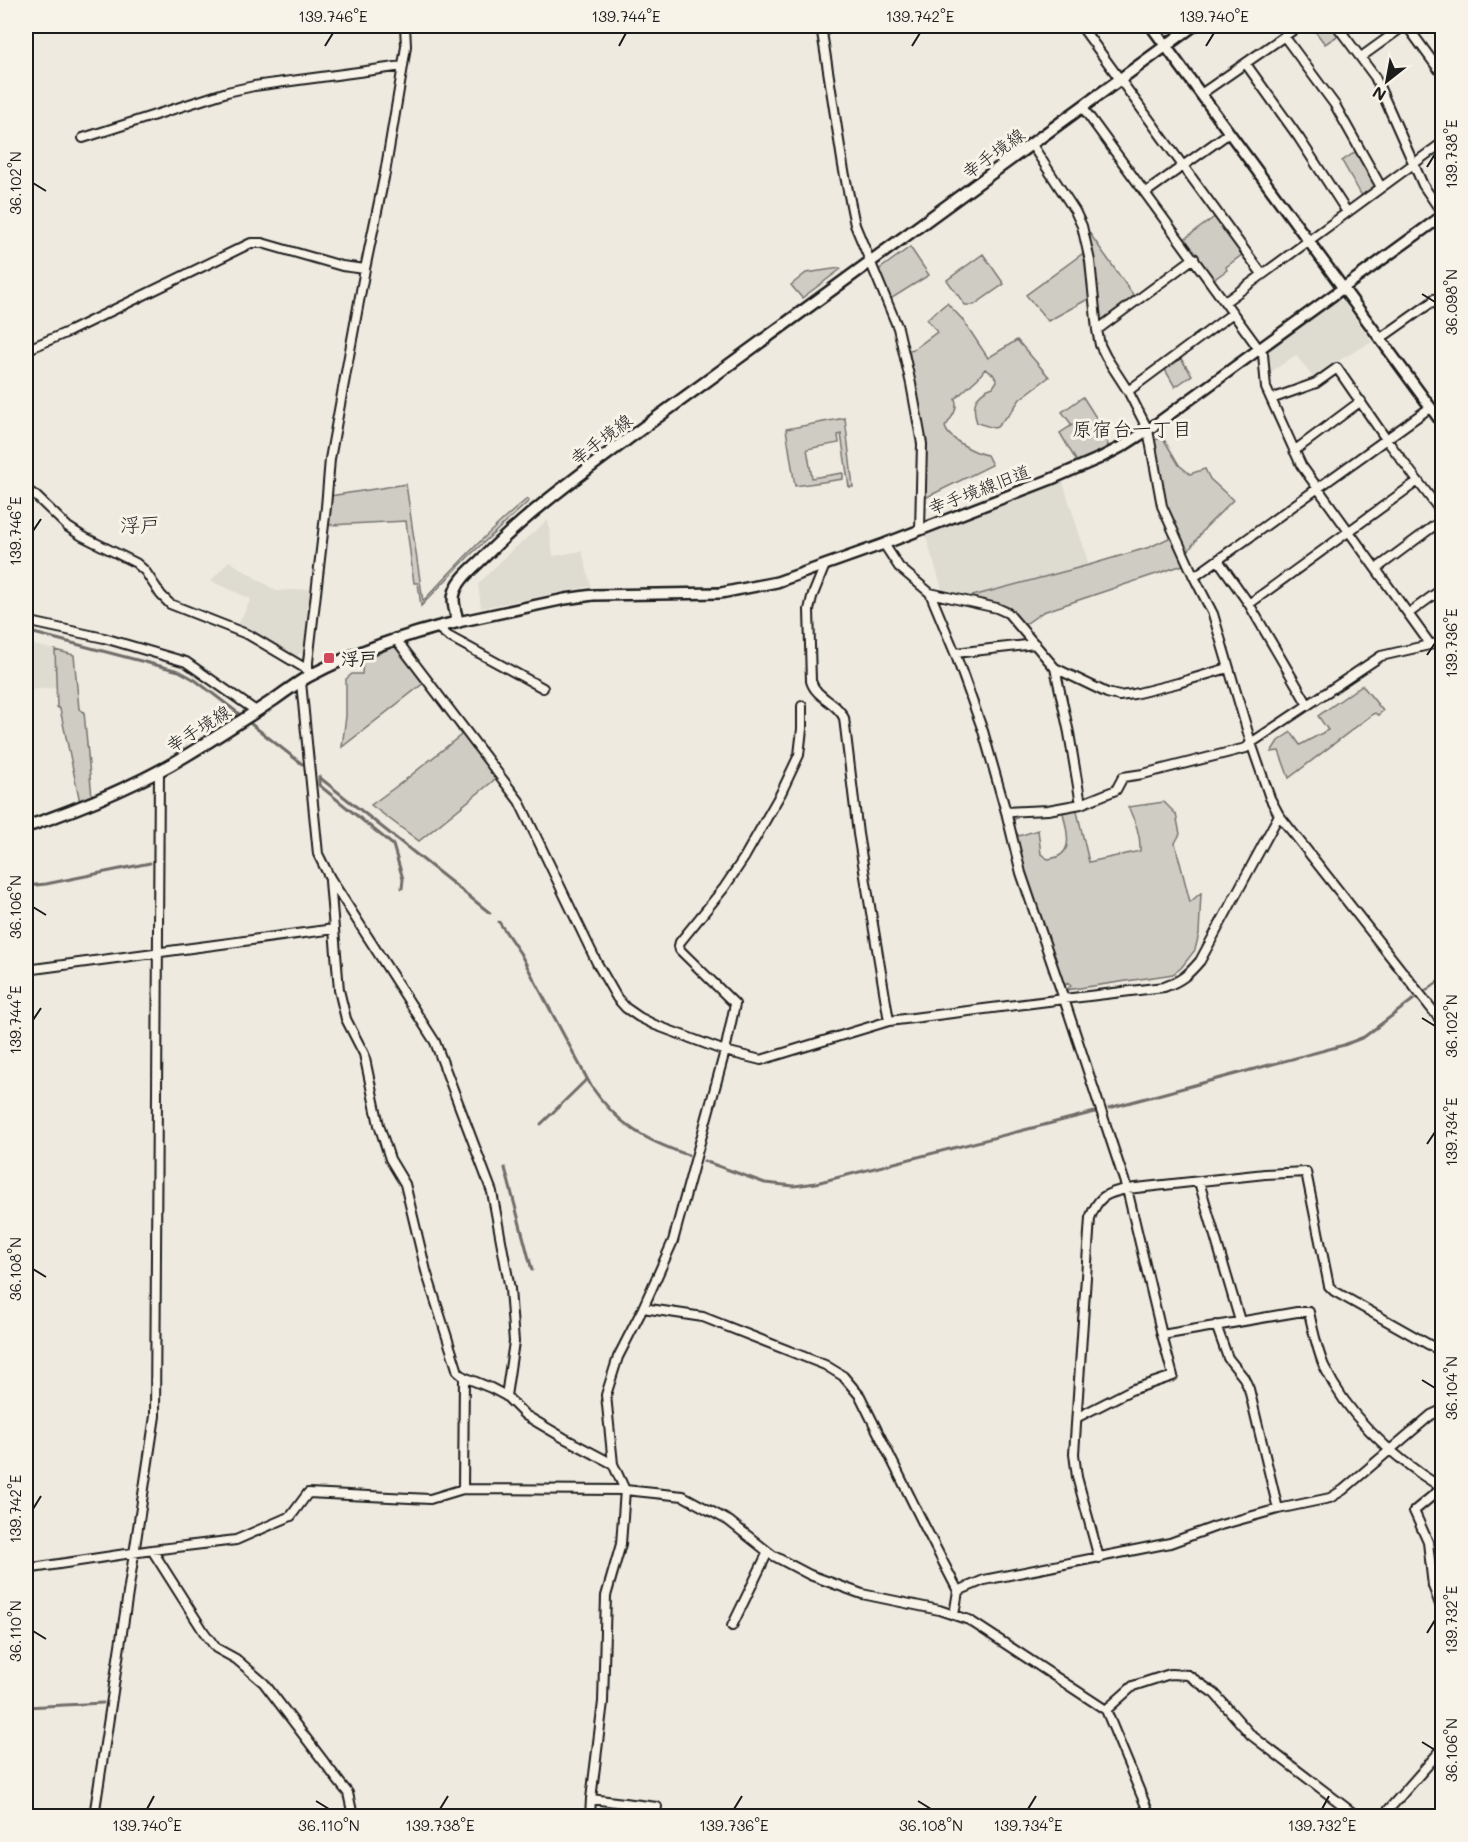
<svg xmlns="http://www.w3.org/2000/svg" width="1468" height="1842" font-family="Mali,'Klee One',sans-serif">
	<rect width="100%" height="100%" fill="#eeeae0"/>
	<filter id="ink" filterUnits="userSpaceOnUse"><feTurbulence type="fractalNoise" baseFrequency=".0167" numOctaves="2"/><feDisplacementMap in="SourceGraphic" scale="12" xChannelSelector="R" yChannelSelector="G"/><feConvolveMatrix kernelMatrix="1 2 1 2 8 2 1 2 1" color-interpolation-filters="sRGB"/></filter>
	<g filter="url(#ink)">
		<path fill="#dedbd1" d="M1336,299L1344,302L1372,342L1343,358L1314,379L1296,355L1268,374L1265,352Z
			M1062,479L1089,565L965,598L943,592L925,534Z
			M548,520L553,556L582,551L591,586L481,608L478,584L509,553Z
			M229,561L276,591L310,589L303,654L299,653L297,661L237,627L251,599L211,581Z
			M26,643L55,650L56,688L26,690Z"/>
		<path fill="#cfccc3" stroke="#767470" stroke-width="1.5" d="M1311,26H1332L1339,35L1325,44Z
			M1357,151L1376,183L1374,187L1362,196L1342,161Z
			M1216,216L1243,254L1226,267L1227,270L1213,280L1183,240Z
			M1088,231L1134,296L1102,320H1099L1094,263Z
			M910,247L929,275L889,300L877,271Z
			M983,254L1004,284L974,305H965L947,280Z
			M1082,254H1085L1090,298L1048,321L1026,295Z
			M840,268L841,269L802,298L791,285L806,273Z
			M947,303L963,320L988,358L1017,340L1049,377L1020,399L1009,415L1004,419L997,427L994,428L977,423C971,405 975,393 993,387L997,381L993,374L985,369L978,378L955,399C959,410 951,418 945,427C948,439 975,453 987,455L992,465L925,498L926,449L909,350L914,349L937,332L927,319Z
			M1179,356L1192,375L1175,387L1164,368Z
			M1083,397L1097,419L1109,447L1077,462L1060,433L1072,425L1062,412Z
			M845,418L853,487H849L841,434L838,435L839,443L807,449L812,478L843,473V479L795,486L786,429Z
			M1163,438L1179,465L1190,474L1205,469L1210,479L1233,500L1205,528L1189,550H1187L1165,506L1154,440Z
			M406,484L423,601C456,566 489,530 527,499L529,501L469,556L421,606L418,583H414L406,521L330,525L328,524L330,496Z
			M1173,536L1186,564L1043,612L1024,625C1011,606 987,603 965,598L1089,565L1150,547Z
			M395,646H398L425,682L342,747L346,716V679L352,674H362L363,660Z
			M55,650L74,655L79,709L84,712L92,797L80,802L60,709L57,707Z
			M1362,685L1383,711L1378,715L1375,713L1373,714L1289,778L1279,751L1271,752L1278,741L1291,732L1300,745L1328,730L1318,716Z
			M455,721L496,776L493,781L419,841L371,805L405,780L461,735L454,723Z
			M1164,802L1176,814L1180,834L1175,843L1190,902L1201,893L1199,934L1195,950L1181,968L1173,974L1167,975L1066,990L1071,986L1067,983L1063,989L1023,872L1012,823L1015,815H1021L1014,820L1015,831L1019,836L1038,830L1041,854L1048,859C1076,856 1067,832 1063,813L1065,810L1076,807L1089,862L1140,851C1141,835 1135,821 1128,807Z"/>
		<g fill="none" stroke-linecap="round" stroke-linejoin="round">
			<path stroke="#6f6d69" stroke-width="3" d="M26,631L179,671L195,680L238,713
				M251,724L302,764
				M319,777L490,913
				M319,777V785L393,845L403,879L402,888
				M26,886L46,884L150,863
				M499,922L520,953L591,1086C618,1125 644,1140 688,1155
				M1427,990L1442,979
				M1109,1108L1344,1045L1364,1037L1414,999
				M541,1124L587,1079
				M704,1161L765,1183L794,1186L816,1183L1095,1112
				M505,1168L532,1270
				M26,1707L103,1703"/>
			<g stroke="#1c1c1c" stroke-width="12">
				<path id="minor" d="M821,26L843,166L855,225L898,328L911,384L922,444L920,530
					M1081,26L1262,274
					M1337,26L1375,77L1423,185L1442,213
					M1407,26L1442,74
					M1284,36L1335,105L1381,187
					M1361,57L1404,26
					M1246,64L1299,138L1347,212
					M1201,94L1299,26
					M1083,108L1259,349L1263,354L1266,388L1301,465L1430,644
					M83,138L227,92L254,86L403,66
					M1032,145L1075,211L1082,226L1090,261L1097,330L1100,345L1106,357L1128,391L1148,430L1162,506L1194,577L1213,614L1251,743L1381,656L1442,642
					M1145,193L1229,133
					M1434,299L1442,311
					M1225,302L1442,143
					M1097,330L1194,258
					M1381,338L1442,295
					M26,350L70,331L251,243H262L342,266L365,269
					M1128,391L1233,313
					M1271,399L1316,383L1337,368L1386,439L1442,513
					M1294,451L1361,401
					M26,489L37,497L68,527L82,536L136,563L145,571L161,595L170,604L249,635L308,670
					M884,544L899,567L930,593L955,653L983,731L1006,812L1021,873L1064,999L1164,987C1181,981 1188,975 1200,961L1279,815
					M1218,560L1249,604L1308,705
					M825,565L812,597L809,610L811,681C816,698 837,702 844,718L858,834L889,1021
					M1376,569L1442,520
					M1194,577L1431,407
					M930,593L997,608L1008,613L1055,668L1107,693L1119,696L1134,694L1178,683L1228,668
					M1249,604L1418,481
					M1409,613L1442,589
					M26,621L104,638L186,662L256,711
					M437,627L448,636L543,688
					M395,638L519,801L597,963L617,998L626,1008L639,1017L655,1025L725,1051L761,1060L889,1021L1064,999L1127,1189L1162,1335L1297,1312H1309C1313,1331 1317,1349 1324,1366C1349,1419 1394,1458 1442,1488
					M955,653L1035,644
					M308,677V662L326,507L330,459L365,269L385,173L403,66L406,46L405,26
					M301,682L318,854L330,878L435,1042L492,1192L510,1289L514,1342L506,1396L525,1415L564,1438L613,1464
					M1081,804L1116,790L1123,777L1143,774L1246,748L1251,743L1270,798L1279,815L1442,1022
					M1006,812L1048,810L1081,804L1069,733L1055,668
					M330,881L339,990L346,1019L364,1054L379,1125L390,1159L405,1184L426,1271L458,1372L464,1377L491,1388L506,1396
					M26,970L334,929
					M1199,1182L1240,1321
					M643,1308L703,1317L825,1365L843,1376L860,1396L924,1525L958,1591
					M1216,1325L1228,1358L1244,1378L1249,1389L1278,1509
					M1078,1417L1131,1390L1173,1376L1162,1335
					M1442,1488L1414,1511L1428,1542L1433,1586L1442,1610
					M463,1489L464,1377
					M152,1550L204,1632L216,1648L236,1659L264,1683L340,1783L348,1793L353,1816
					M1099,1558L1077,1477L1074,1454L1090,1218C1098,1197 1105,1193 1127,1189L1265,1174L1306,1172L1329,1286L1334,1291L1442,1352
					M26,1569L152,1550L236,1540L291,1516L308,1493L430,1499L463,1489L625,1490L683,1496L729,1521L772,1555L810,1575L862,1594L939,1610L969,1620L1106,1710L1150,1816
					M954,1615L958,1591L984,1580L1170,1543L1217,1526L1278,1509L1330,1498L1343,1490L1431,1415L1442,1410
					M732,1626L768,1552
					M1106,1710L1133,1686L1170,1674L1188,1675L1215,1694L1251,1735L1357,1816
					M591,1799L657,1807
					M94,1816L155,1416L159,771
					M590,1816L591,1799L603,1702L606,1596L621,1544L625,1490L613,1464L606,1395L618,1357L643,1308L673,1241L725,1051L735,1004L680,950L679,946L680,942L724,888L744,858L781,793L799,755L802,729V706
					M1383,1816L1442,1749"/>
			</g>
			<g stroke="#1c1c1c" stroke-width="14">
				<path id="tertiary" d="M1151,26L1442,423
					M458,622L565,599L593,595L721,593L777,582L884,544L1049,480L1100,458L1123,446L1148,430L1442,216"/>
			</g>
			<g stroke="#1c1c1c" stroke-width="15">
				<path id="secondary" d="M26,827C81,808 137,786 187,755C217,737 246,718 275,699C286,691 297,683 309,676C357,651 406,634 458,622C456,614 452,603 454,595C457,580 472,569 482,559C528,512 581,474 633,435L1193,26"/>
			</g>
			<use href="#minor" stroke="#f7f3e8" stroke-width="8"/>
			<use href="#tertiary" stroke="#f7f3e8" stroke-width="9"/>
			<use href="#secondary" stroke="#f7f3e8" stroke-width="10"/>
		</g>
	</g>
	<path fill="none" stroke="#1c1c1c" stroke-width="2" d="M325,46L333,33M619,46L626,33M912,46L920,33M1206,46L1214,33M1427,167L1435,154M33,183L46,191M1422,294L1435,302M33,531L41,519M1427,655L1435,643M33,907L46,915M1422,1018L1435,1026M33,1020L41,1008M1427,1144L1435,1132M33,1269L46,1277M1422,1380L1435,1388M33,1509L41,1496M33,1631L46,1639M1427,1633L1435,1620M1422,1742L1435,1750M316,1801L329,1809M918,1801L931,1809M147,1809L154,1796M440,1809L448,1796M734,1809L742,1796M1028,1809L1036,1796M1322,1809L1329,1796"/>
	<rect fill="#d1495b" stroke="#f7f3e8" stroke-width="2" x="323" y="652" width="12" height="12" rx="3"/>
	<g text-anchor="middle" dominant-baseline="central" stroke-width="6" stroke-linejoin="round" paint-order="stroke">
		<g font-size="18" fill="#1c1c1c" stroke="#f7f3e8">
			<text transform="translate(993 153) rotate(-36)">幸手境線</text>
			<text transform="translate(601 439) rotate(-37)">幸手境線</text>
			<text transform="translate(979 489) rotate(-21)">幸手境線旧道</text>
			<text transform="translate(198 728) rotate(-32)">幸手境線</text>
		</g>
		<g font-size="18" font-weight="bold" fill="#1c1c1c" stroke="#f7f3e8" text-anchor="start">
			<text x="341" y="658">浮戸</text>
		</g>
		<g font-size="20" fill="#1c1c1c" stroke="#f7f3e8">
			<text x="1132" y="428">原宿台一丁目</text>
			<text x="140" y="524">浮戸</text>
		</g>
	</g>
	<rect width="1468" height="1842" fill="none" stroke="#f7f3e8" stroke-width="66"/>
	<g transform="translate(1387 81) rotate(211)" stroke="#f7f3e8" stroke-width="4.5" paint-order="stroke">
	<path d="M0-4.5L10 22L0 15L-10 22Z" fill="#1c1c1c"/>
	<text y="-9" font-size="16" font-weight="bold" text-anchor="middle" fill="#1c1c1c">N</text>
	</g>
	<rect x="33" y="33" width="1402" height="1776" fill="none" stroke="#1c1c1c" stroke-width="2"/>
	<g font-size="15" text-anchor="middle" fill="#1c1c1c">
		<text x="333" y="22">139.746°E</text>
		<text x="626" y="22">139.744°E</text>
		<text x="920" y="22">139.742°E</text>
		<text x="1214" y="22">139.740°E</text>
		<text transform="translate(1452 154) rotate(-90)" y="5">139.738°E</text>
		<text transform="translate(16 183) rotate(-90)" y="5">36.102°N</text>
		<text transform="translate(1452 302) rotate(-90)" y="5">36.098°N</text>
		<text transform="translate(16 531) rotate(-90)" y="5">139.746°E</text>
		<text transform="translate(1452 643) rotate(-90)" y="5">139.736°E</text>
		<text transform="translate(16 907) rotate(-90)" y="5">36.106°N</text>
		<text transform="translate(16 1020) rotate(-90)" y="5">139.744°E</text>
		<text transform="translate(1452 1026) rotate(-90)" y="5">36.102°N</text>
		<text transform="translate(1452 1132) rotate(-90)" y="5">139.734°E</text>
		<text transform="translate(16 1269) rotate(-90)" y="5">36.108°N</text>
		<text transform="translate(1452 1388) rotate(-90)" y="5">36.104°N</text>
		<text transform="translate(16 1509) rotate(-90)" y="5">139.742°E</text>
		<text transform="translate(1452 1620) rotate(-90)" y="5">139.732°E</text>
		<text transform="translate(16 1631) rotate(-90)" y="5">36.110°N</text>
		<text transform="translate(1452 1750) rotate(-90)" y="5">36.106°N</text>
		<text x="147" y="1831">139.740°E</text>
		<text x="329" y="1831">36.110°N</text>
		<text x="440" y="1831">139.738°E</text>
		<text x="734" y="1831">139.736°E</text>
		<text x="931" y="1831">36.108°N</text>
		<text x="1028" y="1831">139.734°E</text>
		<text x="1322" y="1831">139.732°E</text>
	</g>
</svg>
